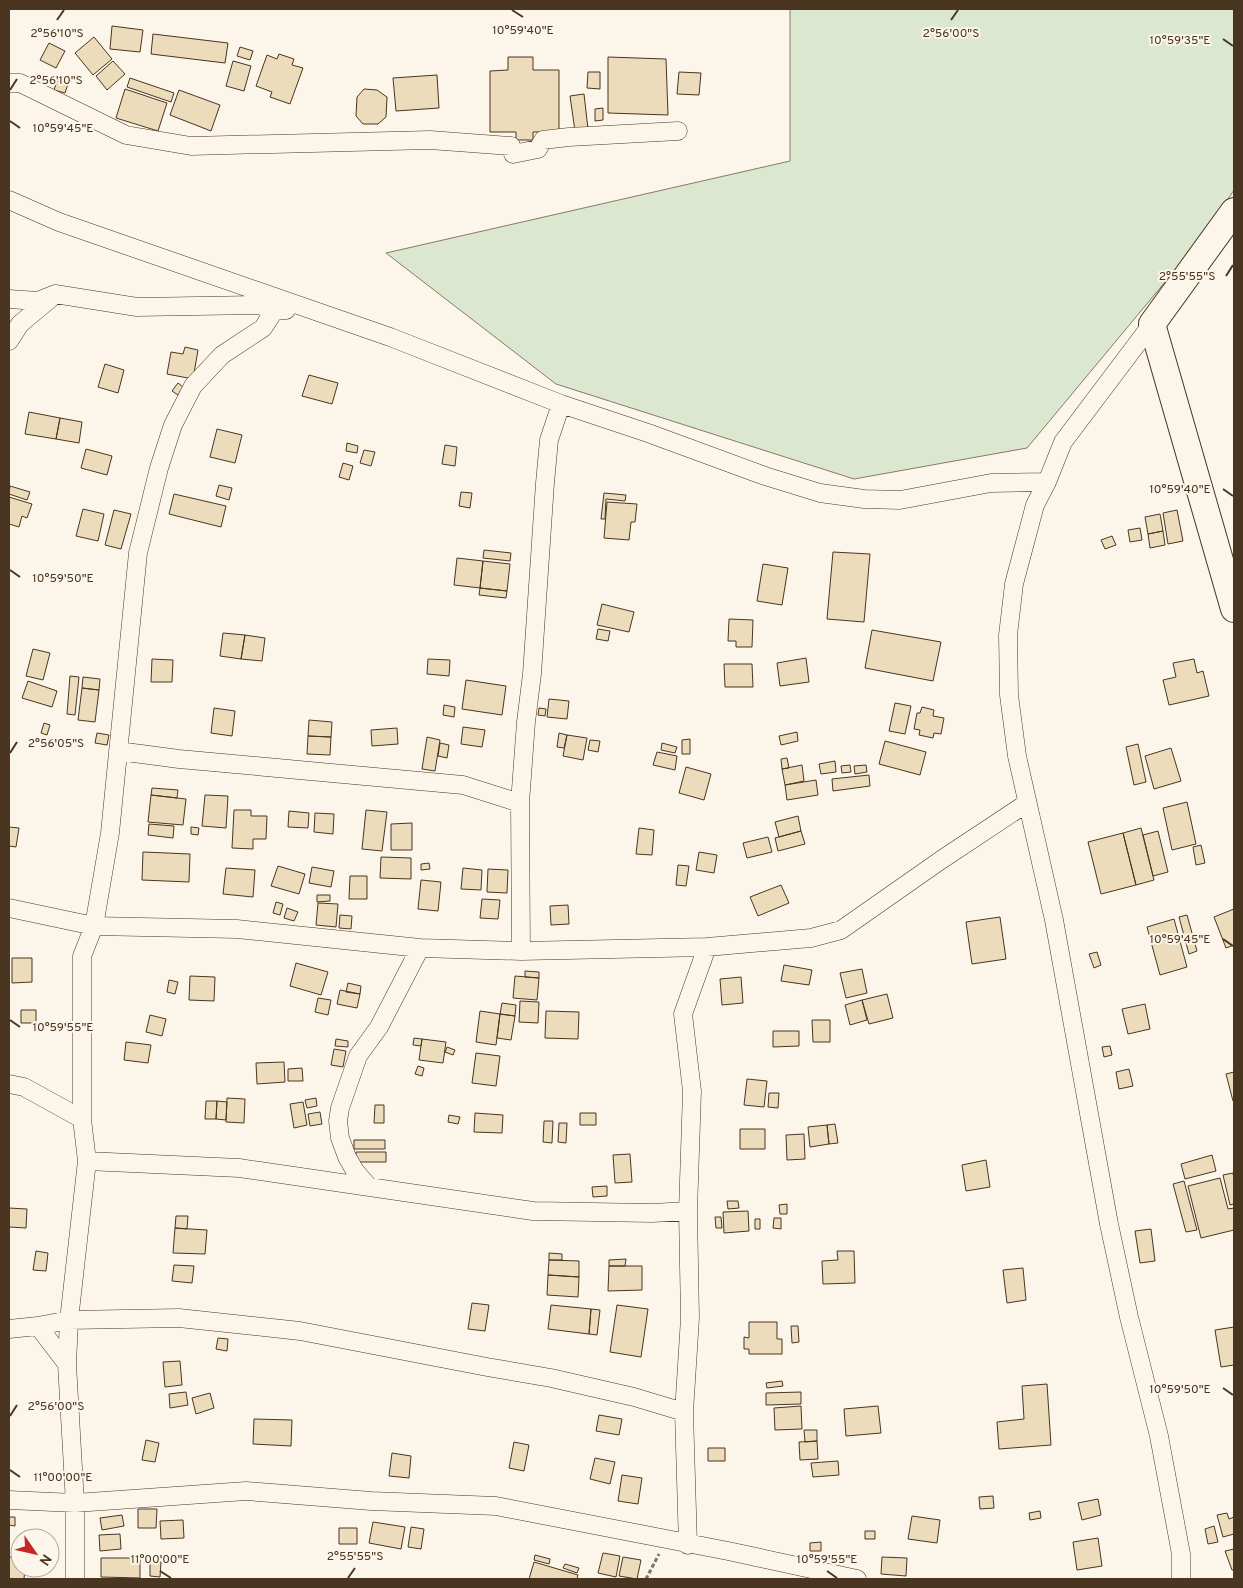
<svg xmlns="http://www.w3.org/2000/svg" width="1243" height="1588" font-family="Overpass,sans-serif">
	<rect width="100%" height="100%" fill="#fbf6e9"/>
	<path fill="#dce7d0" stroke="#887966" d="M790,9H1234V190L1205,234L1027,448L854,479L556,384L386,253L790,161Z"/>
	<path fill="#ecdcbc" stroke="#4a3520" d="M112,26L143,30L140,52L110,49Z
		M153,34L228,43L225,63L151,54Z
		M94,37L112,59L93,75L75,53Z
		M49,43L65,51L56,68L40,60Z
		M240,47L253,51L250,60L237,56Z
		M279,54L294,59L292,65L303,68L290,104L270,97L272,92L256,86L267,55L277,59Z
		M508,57H533V70H559V132H533V140H516V132H490V71L508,70Z
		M608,57L666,59L668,115L608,113Z
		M113,61L125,74L107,90L96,76Z
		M233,61L251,66L244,91L226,86Z
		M588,72H600V89L587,88Z
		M679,72L701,73L699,95L677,94Z
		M437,75L439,108L396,111L393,78Z
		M130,78L174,93L171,102L127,87Z
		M57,81L68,84L65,93L54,90Z
		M125,89L167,103L158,131L116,118Z
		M364,89L377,90L387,97L386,117L378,124H363L356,116L357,97Z
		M179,90L220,105L211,131L170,115Z
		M584,94L588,129L575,131L570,96Z
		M603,108V120L595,121V109Z
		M185,347L198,350L193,379L167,374L171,352L183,354Z
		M105,364L124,370L118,393L98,387Z
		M309,375L338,383L332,404L302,396Z
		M178,383L183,387L178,395L172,391Z
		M29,412L60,418L56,439L25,434Z
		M60,418L82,422L79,443L56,439Z
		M217,429L242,435L235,463L210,457Z
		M347,443L358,446L357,453L346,451Z
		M445,445L457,447L455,466L442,464Z
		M86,449L112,456L107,475L81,468Z
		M364,450L375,452L371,466L360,463Z
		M343,463L353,466L349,480L339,477Z
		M219,485L232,488L229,500L216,496Z
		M10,486L30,492L27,500L9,494Z
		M461,492L472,493L470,508L459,506Z
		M604,493L626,495L625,501L606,499L605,519H601Z
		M174,494L226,506L221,527L169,514Z
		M9,497L32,504L27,518L22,516L19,527L9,524Z
		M607,502L637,504L635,522H631L629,540L604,538Z
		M83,509L104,514L98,541L76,536Z
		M114,510L131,514L121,549L105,545Z
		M1177,510L1183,541L1168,544L1163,513Z
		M1160,514L1163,531L1148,534L1145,517Z
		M1140,528L1142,540L1130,542L1128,530Z
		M1163,531L1165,545L1150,548L1148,534Z
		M1112,536L1116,545L1105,549L1101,540Z
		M484,550L511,553L510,561L483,558Z
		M833,552L870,554L864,622L827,619Z
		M457,558L483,561L480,588L454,585Z
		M483,561L510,564L507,591L480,588Z
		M763,564L788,568L782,605L757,601Z
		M480,588L507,591L506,598L479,595Z
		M602,604L634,612L629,632L597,625Z
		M729,619L753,620L752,647H736V641H728Z
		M598,629L610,631L608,641L596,639Z
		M872,630L941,642L933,681L865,668Z
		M223,633L245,635L241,659L220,656Z
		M245,635L265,638L262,661L241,659Z
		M33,649L50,653L43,680L26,676Z
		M806,658L809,682L780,686L777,663Z
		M152,659L173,660L172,682H151Z
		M428,659L450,660L449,676L427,674Z
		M1194,659L1197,673L1203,671L1209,696L1169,705L1163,680L1176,677L1173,663Z
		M724,664H752L753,687H725Z
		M70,676L79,677L75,715L67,714Z
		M83,677L100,679L99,690L82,688Z
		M466,680L506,686L502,715L462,709Z
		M28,681L57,691L52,707L22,698Z
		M82,688L99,690L95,722L78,720Z
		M549,699L569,701L567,719L547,717Z
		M895,703L911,706L905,734L889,731Z
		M444,705L455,707L454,717L443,715Z
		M922,707L934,710L933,716L944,718L941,734L934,733L933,738L919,735L920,730L914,729L917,713H920Z
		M214,708L235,711L232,736L211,733Z
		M539,708L546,709L545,716L538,715Z
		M309,720L332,722L331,737L308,736Z
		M44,723L50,725L47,735L41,733Z
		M463,727L485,730L482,747L461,744Z
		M397,728L398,744L372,746L371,730Z
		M797,732L798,741L781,745L779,736Z
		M97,733L109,735L107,745L95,743Z
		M559,733L567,735L564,748L557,747Z
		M567,735L587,738L583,760L563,756Z
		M308,736L331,737L330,755L307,754Z
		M427,737L440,740L435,771L422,769Z
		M690,739V754H682V740Z
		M590,740L600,741L598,752L588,750Z
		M885,741L926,752L920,775L879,764Z
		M440,743L449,745L447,758L438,756Z
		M662,743L677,747L675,753L661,750Z
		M1138,744L1146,782L1134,785L1126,747Z
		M1171,748L1181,781L1154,789L1145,756Z
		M657,752L677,756L675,770L653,765Z
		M787,758L789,768L782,769L781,759Z
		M835,761L836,772L821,774L819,764Z
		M802,765L804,781L785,785L782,769Z
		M850,765L851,772L842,773L841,766Z
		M866,765L867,772L855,774L854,766Z
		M686,767L711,774L704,800L679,793Z
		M869,775L870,786L833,791L832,779Z
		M816,780L818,795L787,800L785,785Z
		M152,788L178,790L177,798L151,795Z
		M151,795L186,799L183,825L148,822Z
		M205,795L228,796L226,828L202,826Z
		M1187,802L1196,844L1172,850L1163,808Z
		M234,810H251V816H267L266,839H253V849L232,848Z
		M366,810L387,812L382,851L362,849Z
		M289,811L309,813L308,828L288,827Z
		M315,813L334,814L333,834L314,832Z
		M798,816L801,831L779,837L775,822Z
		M412,823V850H391V824Z
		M149,824L174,826L173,838L148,835Z
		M9,827L19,828L16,847L9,846Z
		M191,827L199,828L198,835L191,834Z
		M639,828L654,830L652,855L636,854Z
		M1141,828L1154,880L1136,885L1123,833Z
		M801,831L805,844L778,851L775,838Z
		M1158,831L1168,872L1153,876L1143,835Z
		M1123,833L1136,885L1101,894L1088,842Z
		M768,837L772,852L747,858L743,843Z
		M1201,845L1205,863L1196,865L1193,847Z
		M143,852L190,854L189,882L142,880Z
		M699,852L717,855L714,873L696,870Z
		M381,857L411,858V879L380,878Z
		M429,863L430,869L421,870V864Z
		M678,865L689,866L686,886L676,885Z
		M278,866L305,874L299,894L271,886Z
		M312,867L334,871L331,887L309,883Z
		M226,868L255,870L253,897L223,894Z
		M463,868L482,870L481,890L461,889Z
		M488,869L508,870L507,893L487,892Z
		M350,876H367V899H349Z
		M421,880L441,882L438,911L418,909Z
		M781,885L789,903L758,916L750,897Z
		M317,895H330V901L317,902Z
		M482,899L500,900L498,919L480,918Z
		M276,902L283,904L280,915L273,913Z
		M318,903L338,904L336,927L316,925Z
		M568,905L569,924L551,925L550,906Z
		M287,908L298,912L294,921L284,918Z
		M1234,909V945L1226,948L1214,917Z
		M340,915L352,916L351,929L339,928Z
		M1187,915L1197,951L1189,954L1179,917Z
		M1000,917L1006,959L972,964L966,922Z
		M1174,919L1187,967L1160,975L1147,927Z
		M1097,952L1101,965L1094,968L1089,954Z
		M12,958H32V982L12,983Z
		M296,963L328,972L321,995L290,986Z
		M784,965L812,970L809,985L781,981Z
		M862,969L867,993L846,998L840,973Z
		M525,971L539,972V978L525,977Z
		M190,976L215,977L214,1001L189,1000Z
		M515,976L539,978L537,1000L513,998Z
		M741,977L743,1003L722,1005L720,979Z
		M169,980L178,982L175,994L167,992Z
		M348,983L361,986L360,994L346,992Z
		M340,990L360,994L357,1008L337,1004Z
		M887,994L893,1018L869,1024L862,1000Z
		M318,998L331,1000L328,1015L315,1012Z
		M862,1000L867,1020L850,1025L845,1005Z
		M520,1001L539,1002L538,1023L519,1022Z
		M502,1003L516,1005L515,1016L500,1014Z
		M1145,1004L1150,1029L1128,1034L1122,1009Z
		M21,1010H36V1023H21Z
		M480,1011L500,1014L496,1045L476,1042Z
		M546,1011L579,1012L578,1039L545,1038Z
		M500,1014L515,1016L511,1040L497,1038Z
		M150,1015L166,1019L162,1036L146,1032Z
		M812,1020H830V1042H813Z
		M773,1031H799V1046L773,1047Z
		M414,1038L422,1039L421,1046L413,1045Z
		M336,1039L348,1041V1047L335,1046Z
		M422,1039L446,1042L443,1063L419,1060Z
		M126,1042L151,1045L148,1063L124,1060Z
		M1110,1046L1112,1055L1104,1057L1102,1047Z
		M447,1047L455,1050L453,1055L445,1052Z
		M334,1049L346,1051L343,1067L331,1065Z
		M476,1053L500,1056L496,1086L472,1083Z
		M284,1062L285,1082L257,1084L256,1063Z
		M418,1066L424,1068L422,1076L415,1074Z
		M302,1068L303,1081H288V1069Z
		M1129,1069L1133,1086L1119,1089L1116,1072Z
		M1234,1072V1101H1233L1226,1074Z
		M747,1079L767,1081L764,1107L744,1105Z
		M769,1093H779L778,1108L768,1107Z
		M227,1098L245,1099L244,1123L226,1122Z
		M316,1098L317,1106L307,1108L305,1100Z
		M206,1101H217L216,1119H205Z
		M217,1101L227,1102L226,1120L216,1119Z
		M303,1102L307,1125L294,1128L290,1104Z
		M375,1105H384V1123H374Z
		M320,1112L322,1124L310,1126L308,1114Z
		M475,1113L503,1115L502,1133L474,1132Z
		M580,1113H596V1125H580Z
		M449,1115L460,1117L458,1124L448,1122Z
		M544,1121H553L552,1143L543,1142Z
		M559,1123H567L566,1143L558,1142Z
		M835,1124L838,1143L829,1144L827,1125Z
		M827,1125L829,1144L810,1147L808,1127Z
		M740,1129H765V1149H740Z
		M804,1134L805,1159L787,1160L786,1135Z
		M354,1140H385V1149H354Z
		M356,1152H386V1162H356Z
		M630,1154L632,1182L615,1183L613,1155Z
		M1212,1155L1216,1171L1185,1179L1181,1164Z
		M986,1160L990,1187L966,1191L962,1165Z
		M1233,1173L1234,1179V1204L1230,1205L1223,1175Z
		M1220,1178L1228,1209L1234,1208V1230L1201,1238L1188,1186Z
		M1184,1181L1197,1230L1186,1232L1173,1184Z
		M607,1186V1196L593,1197L592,1187Z
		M727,1201H738L739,1208L728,1209Z
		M787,1204V1214H780L779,1205Z
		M9,1208L27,1209L26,1228L9,1227Z
		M748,1211L749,1231L724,1233L723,1212Z
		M176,1216H188L187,1229L175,1228Z
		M715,1217H721L722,1228H716Z
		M774,1218H781V1229L773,1228Z
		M755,1219H760V1229H755Z
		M175,1228L207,1230L205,1254L173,1253Z
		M1151,1229L1155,1261L1140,1263L1135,1231Z
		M36,1251L48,1253L46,1271L33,1270Z
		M837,1251H854L855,1283L823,1284L822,1261L838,1260Z
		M549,1253L562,1254V1260H549Z
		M626,1259L625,1266H609V1260Z
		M549,1260L579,1261V1277L548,1275Z
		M174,1265L194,1266L192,1283L172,1281Z
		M609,1266H642V1290L608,1291Z
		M1023,1268L1026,1300L1007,1303L1003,1270Z
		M548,1275L579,1277L578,1297L547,1295Z
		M472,1303L489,1305L485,1331L468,1329Z
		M551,1305L591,1309L589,1334L548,1329Z
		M617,1305L648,1309L641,1357L610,1352Z
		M591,1309L600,1310L597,1335L589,1334Z
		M749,1322H777V1339H782V1354H749V1349H744V1337L749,1338Z
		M791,1326H798L799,1342L792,1343Z
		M1234,1327V1365L1221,1367L1215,1330Z
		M218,1338L228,1339L227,1351L216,1349Z
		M180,1361L182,1385L165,1387L163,1362Z
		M782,1381L783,1386L767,1388L766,1383Z
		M1047,1384L1051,1445L999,1449L997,1422L1024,1419L1022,1386Z
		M186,1392L188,1405L170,1408L169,1394Z
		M801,1392V1404L766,1405V1393Z
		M210,1393L214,1408L196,1414L192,1398Z
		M801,1406L802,1429L775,1430L774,1408Z
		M878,1406L881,1433L846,1436L844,1409Z
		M599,1415L622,1419L619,1435L596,1431Z
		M254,1419L292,1420L291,1446L253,1444Z
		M804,1430H817V1441L805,1442Z
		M146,1440L159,1443L155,1462L142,1460Z
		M817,1441L818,1459L800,1460L799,1442Z
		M514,1442L529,1445L524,1471L509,1468Z
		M708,1448H725V1461H708Z
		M392,1453L411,1456L409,1478L389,1476Z
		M595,1458L615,1462L610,1484L590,1479Z
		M838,1461L839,1475L813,1477L811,1463Z
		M622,1475L642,1478L638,1504L618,1501Z
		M993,1496L994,1508L980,1509L979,1497Z
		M1098,1499L1101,1515L1082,1520L1078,1503Z
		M138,1509H157L156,1528H138Z
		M1040,1511L1041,1518L1030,1520L1029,1513Z
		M1227,1513L1229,1519L1234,1517V1534L1223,1537L1217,1515Z
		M122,1515L124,1526L102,1530L100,1518Z
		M912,1516L940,1520L937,1543L908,1539Z
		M9,1517H15V1526L9,1525Z
		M183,1520L184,1538L161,1539L160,1521Z
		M373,1522L405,1527L401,1549L369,1543Z
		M1214,1526L1218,1542L1208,1544L1205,1529Z
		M411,1527L424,1529L421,1549L408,1547Z
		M339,1528H357V1544H339Z
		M865,1531H875V1539H865Z
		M120,1534L121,1549L100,1551L99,1535Z
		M1098,1538L1102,1566L1077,1570L1073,1542Z
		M821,1542V1551H810V1543Z
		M1234,1549V1570H1232L1225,1551Z
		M603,1553L620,1556L616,1577L598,1573Z
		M535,1555L550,1559L549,1564L534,1560Z
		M9,1557L20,1558V1568H25L24,1579H9Z
		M623,1557L641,1560L637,1579L619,1576Z
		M882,1557L907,1558L906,1576L881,1574Z
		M101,1558H140V1578L101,1577Z
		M150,1562H161L160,1577L150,1576Z
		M534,1562L578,1575L577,1579H529Z
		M565,1564L579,1568L577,1573L563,1568Z"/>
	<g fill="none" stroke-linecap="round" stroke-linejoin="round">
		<g stroke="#4a3520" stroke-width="19">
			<path id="minor" d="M9,83H20L126,135L191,146L430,140L511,146L513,154L538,149L543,140L569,137L678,131
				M9,200L59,222L390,337L561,404L648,433L765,476L820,493L864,499L900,500L991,483L1047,482
				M9,299L38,301L55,294L137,307L259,305L274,311L286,310
				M1152,324L1063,442L1047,482L1035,505L1014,584L1008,635L1009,695L1017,756L1054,920L1109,1224L1129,1317L1159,1436L1181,1554V1579
				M9,341L20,324L51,298
				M118,751L179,759L463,785L520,803
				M9,908L94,926L237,929L420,948L521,951L707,947
				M521,951L520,803L526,722L532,674L545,483L549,440L561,404
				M9,1084L24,1087L82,1119
				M87,1161L239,1168L533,1211L652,1213L688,1211
				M368,1186L355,1171L347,1157L340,1138L338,1121L340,1108L358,1056L379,1027L420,948
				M38,1326L67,1364
				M9,1329L38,1326L69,1320L179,1318L300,1331L487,1367L551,1378L634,1397L684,1412
				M9,1500L75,1503L246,1491L371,1501L496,1506L728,1551L857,1579
				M688,1545L684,1412L690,1318L688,1211L692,1091L683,1014L707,947L811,938L841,930L941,860L1027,803
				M75,1579V1503L67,1364L69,1320L87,1161L82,1119V956L94,926L110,833L138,553L159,468L173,425L193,386L222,355L263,328L274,311"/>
		</g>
		<g stroke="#4a3520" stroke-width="28">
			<path id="highway" d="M1234,211L1152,324L1234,609"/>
		</g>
		<path stroke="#7f6f5c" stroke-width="3" stroke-dasharray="4 2.5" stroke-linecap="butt" d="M646,1579L659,1554"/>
		<use href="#minor" stroke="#fbf6e9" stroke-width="18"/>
		<use href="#highway" stroke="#fbf6e9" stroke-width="26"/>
	</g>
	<path fill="none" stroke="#4a3520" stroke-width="2" d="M512,10L523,17M57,20L64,10M951,20L958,10M1223,39L1233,46M10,90L17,79M10,121L20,128M1226,276L1233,265M1223,489L1233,496M10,570L20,577M10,753L17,742M1223,939L1233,946M10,1020L20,1027M1223,1388L1233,1395M10,1416L17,1405M10,1470L20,1477M160,1571L171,1578M827,1571L837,1578M348,1578L355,1568"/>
	<g font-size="12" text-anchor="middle" fill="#4a3520" stroke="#fbf6e9" stroke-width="4" stroke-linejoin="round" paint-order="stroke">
		<text x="523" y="34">10°59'40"E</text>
		<text x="57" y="37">2°56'10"S</text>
		<text x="951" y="37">2°56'00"S</text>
		<text x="1180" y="44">10°59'35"E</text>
		<text x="56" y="84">2°56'10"S</text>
		<text x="63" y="132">10°59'45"E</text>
		<text x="1187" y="280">2°55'55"S</text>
		<text x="1180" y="493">10°59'40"E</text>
		<text x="63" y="582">10°59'50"E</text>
		<text x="56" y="747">2°56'05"S</text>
		<text x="1180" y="943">10°59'45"E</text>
		<text x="63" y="1031">10°59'55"E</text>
		<text x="1180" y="1393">10°59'50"E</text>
		<text x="56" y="1410">2°56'00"S</text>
		<text x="63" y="1481">11°00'00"E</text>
		<text x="355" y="1560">2°55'55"S</text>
		<text x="160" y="1563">11°00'00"E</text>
		<text x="827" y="1563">10°59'55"E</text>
	</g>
	<rect width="1243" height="1588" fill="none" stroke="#4a3520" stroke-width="20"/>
	<g transform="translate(35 1553) rotate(124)"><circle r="24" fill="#fbf6e9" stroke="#b4a999"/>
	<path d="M0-4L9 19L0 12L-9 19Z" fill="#c62828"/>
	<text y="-8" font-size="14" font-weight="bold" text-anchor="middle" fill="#4a3520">N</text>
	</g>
</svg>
